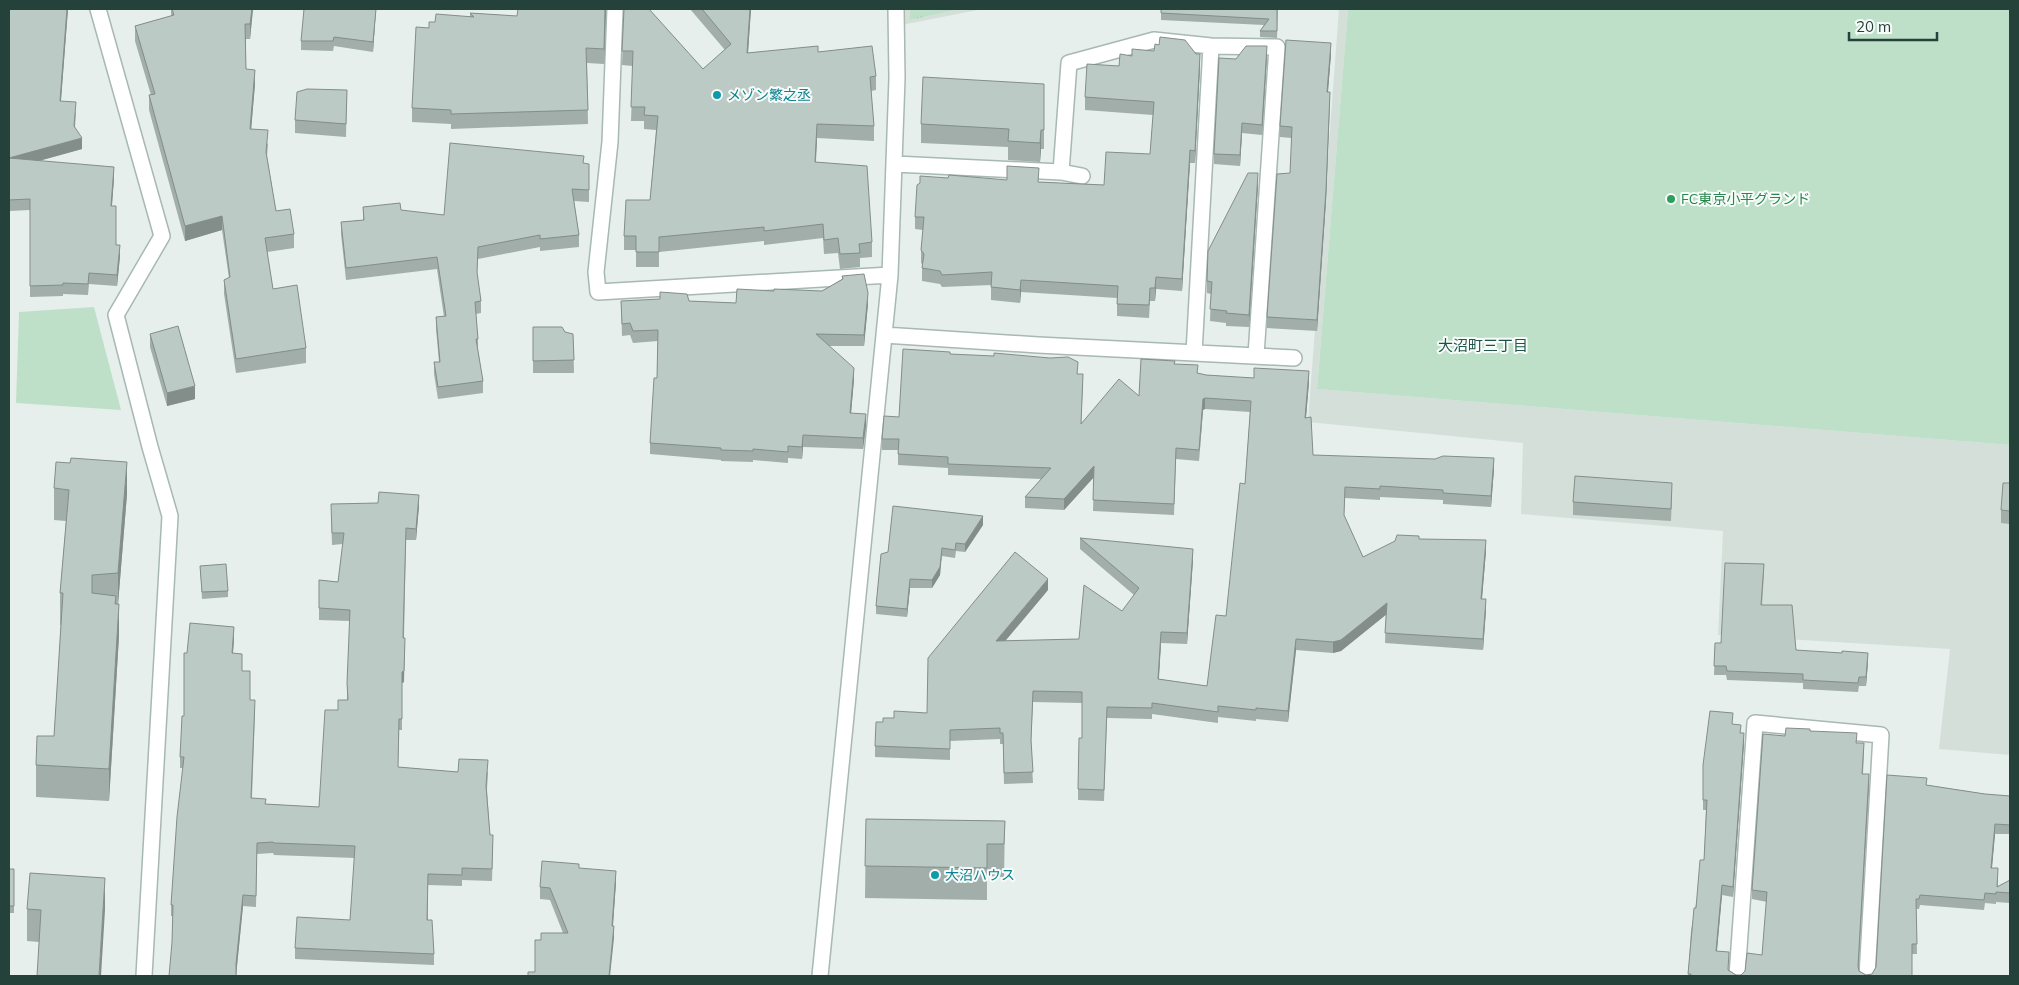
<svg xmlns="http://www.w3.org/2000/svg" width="2019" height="985" font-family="Mulish,'Noto Sans JP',sans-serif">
	<defs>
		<pattern id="grass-tufts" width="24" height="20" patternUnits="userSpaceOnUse" patternTransform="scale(1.25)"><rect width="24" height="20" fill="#bfe0c8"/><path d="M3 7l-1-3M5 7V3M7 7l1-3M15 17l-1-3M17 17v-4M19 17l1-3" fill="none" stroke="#a4c1ad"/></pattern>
	</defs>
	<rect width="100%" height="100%" fill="#e6efeb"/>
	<path fill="#d4dfda" d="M896,9H910V20L961,9H983L896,26Z
		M1339,9H1348L1317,389L2010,445V755L1939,749L1950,649L1718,635L1723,531L1521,514L1523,443L1308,422Z"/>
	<path fill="url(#grass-tufts)" d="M910,9H961L910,20Z"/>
	<path fill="#bfe0c8" d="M1348,9H2010V445L1317,389Z
		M94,307L121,410L16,403L19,312Z"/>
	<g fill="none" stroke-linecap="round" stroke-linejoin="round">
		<g stroke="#a8b8b2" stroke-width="18">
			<path id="minor" d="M98,9L162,236L116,315L150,447L170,516L144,976
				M615,9L610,142L596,272L598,292L890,275
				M895,164L1061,172L1082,176
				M1061,172L1069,63L1154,40L1211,46L1277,47L1256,355
				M884,335L1038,345L1294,358
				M1194,353L1211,46
				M820,976L890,275L897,78L896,9
				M1737,976L1755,723L1881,735L1867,976"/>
		</g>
		<use href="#minor" stroke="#fff" stroke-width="15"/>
	</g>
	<path fill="#a1aea9" d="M9,9H68L61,101L76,113L75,127L82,149L39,161L114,178L112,206L116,245L120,256L117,286L89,284L88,295L63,294V296L30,297V210L9,211Z
		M171,9H253L250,39H246V69L255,84L251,129L268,144L267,156L276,211L294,234V248L267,252L273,289L306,348V363L236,373L224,294V280L229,278L222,230L185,241L149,110V95H151L135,41V26L171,16Z
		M376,9L373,52L334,46L333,51L301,50V41Z
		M606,9L604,64L587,63L588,124L451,129V124L412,122V108L429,28L435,22L470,17V13L517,16Z
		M624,9L703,69L725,50L690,9H751L748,53L818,52L876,76V90L871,91L874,126V141L817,138L816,162L872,242V257L860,258V267L840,269L838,253L824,254L823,238L764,245V241L659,252V267H636V250H624V236L650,200L656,130L644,129V121H631L633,66L622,65Z
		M1161,9H1278L1277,38L1260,37V31L1264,25L1161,20Z
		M1331,54L1328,92L1330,103L1326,201L1317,331L1267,328V317L1290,173L1292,138L1280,137V126Z
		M1267,56L1262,135L1242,133L1240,166L1214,164V154L1236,59Z
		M1119,66L1200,67L1195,163H1190L1182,291L1156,289L1155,301H1150L1149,318L1117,316V298L1021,292L1020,303L991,300V285L942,287L940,284L922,281V264L921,263V250L923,230L915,229V217L948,178L1104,185L1150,154L1153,115L1085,110V97Z
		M1044,84V149H1041L1040,162L1008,160V147L921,143V124Z
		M347,90L346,137L295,133V120Z
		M584,164H589V202L574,201L579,235V247L540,251V247L478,259L477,274L481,301V313L476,314L478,339V351L483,381V393L438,399L434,374V362H439L436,329V317H444L437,269L346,280L341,234V222L363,220V207L444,215Z
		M1258,185L1249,327L1226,326V323L1210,321L1211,294L1207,293V281Z
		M842,276L868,304L864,346H829L854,379L851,414L866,426L863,449L803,447L802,459L788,458V463L753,460V462L721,461V460L650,454V443L657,378L658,341L633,343L630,335L622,336L621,301H689L736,303L774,291H822L842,279Z
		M533,327L573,334L574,373H533Z
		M150,334L195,399L167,406L150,347Z
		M950,354L1078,374L1083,385L1081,423L1139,396L1175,364L1198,373L1206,375L1309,382L1306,418L1313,455L1494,469L1491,507L1443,504V500L1380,497V500L1345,498L1344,516L1363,557L1419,539L1486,551L1482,599L1486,610L1483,650L1385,643L1386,614L1341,651L1333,653L1296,650L1288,722L1256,719V721L1218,717V723L1152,714V719L1107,718L1104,801L1078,800V789L1082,738V703L1033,702L1031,745L1033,783L1004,784L1003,744H1000V739L950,741V760L875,757V746L883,722L894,718L927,713L1048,590L1005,641L1079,639L1122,611L1134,595L1080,549V538L1193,560L1187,644L1161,643L1159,679L1207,686L1226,616L1245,484L1250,412L1205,409L1203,410L1199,461L1176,459L1174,515L1093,511L1094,477L1064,510L1025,508V497L1042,479L948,475V468L898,465V450H882V439Z
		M2010,483V524L2001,523V510Z
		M54,488L127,494L118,604L119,636L109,801L36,797V765L54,736L61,625H60V593L66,521L54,520Z
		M1672,496L1671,521L1573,515V502Z
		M419,506L416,540H406L404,638V682L402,683V730H399L398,767L458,772H488L487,790L490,835L493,846L492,881L462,880V886L428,885V920L434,954V965L295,959V948L350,920L355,858L274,855L273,853L257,854L256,907L243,906L236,976L172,942L173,916H171V905L183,768H180V757L184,716L187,653L234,639L233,653L242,671L250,700L255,712L252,798L266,804L319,807L338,710L347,700V683L350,621L319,620V580L338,582L343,544L332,545L331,515Z
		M983,525L965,552L956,551L955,558L942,556L940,575L932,588H910L907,617L876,614V606L881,554Z
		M200,566L228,591V597L202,599Z
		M1764,573L1762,605L1796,650L1868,662L1866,686H1859L1858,692L1803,689V683L1727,680L1726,675H1714L1715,643H1721Z
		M1733,724L1741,733L1744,743L1733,897L1722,895L1717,951L1729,970L1736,975H1741L1762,955L1767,902L1752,899V890L1785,736L1810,731L1857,743L1864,753L1863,774L1869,784L1858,968L1859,971L1866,975L1872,974L1876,967L1927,785L1985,794L2010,796V834H1995L1992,868L1998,878V886L2010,880V903L1996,902V904L1985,903L1984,910L1920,905L1919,909H1916L1917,954H1912V976H1688L1691,931L1704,860L1706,810H1703V765Z
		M866,819L1005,821L1004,877L987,876V900L865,898Z
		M579,868L616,882L613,926L614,938L535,972L541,940L563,933L550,900L540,899V887Z
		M9,869H14V913H9Z
		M27,909L105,910L39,942L27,941Z"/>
	<path fill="#838d89" d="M67,9H68L60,112V101Z
		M252,9H253L250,39V24Z
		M376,9L373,52V42Z
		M605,9H606L604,64V49Z
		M750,9H751L747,67V53Z
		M1331,43V54L1327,103V92Z
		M1267,46V56L1262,135V125Z
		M1200,54V67L1195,163V151Z
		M255,70V84L250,143V129Z
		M1330,92L1326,201L1317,331V320Z
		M1242,123V133L1240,166V155Z
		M817,124V138L815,176V162Z
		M1041,130V149L1040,162V143Z
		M82,138V149L9,169V158Z
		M1190,150V163L1182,291V279Z
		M114,167V178L111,217V206Z
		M1258,173V185L1249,327V315Z
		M222,216V230L185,241V226Z
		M120,245V256L117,286V275Z
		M1156,277V289L1155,301V288Z
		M1021,280V292L1020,303V290Z
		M868,293V304L864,346V335Z
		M854,368V379L850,425V413Z
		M1309,371V382L1305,429V418Z
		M195,386V399L167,406V393Z
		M1205,398V409L1203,410L1199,461L1203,399Z
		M866,414V426L863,449V438Z
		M803,435V447L802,459V447Z
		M1494,458V469L1491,507V496Z
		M127,462V494L118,605V573Z
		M1094,466V477L1064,510V499Z
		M419,495V506L416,540V529Z
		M983,516V525L965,552V544Z
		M1486,540V551L1481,610V599Z
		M942,548L940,575L932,588V580Z
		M1193,549V560L1187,644V633Z
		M910,579V588L907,617V609Z
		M1048,579V590L996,652V641Z
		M1486,599V610L1483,650V639Z
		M1387,603V614L1341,651L1333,653V642Z
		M119,604V636L109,801V769Z
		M234,627V639L232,665V653Z
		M1161,632V643L1158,690V679Z
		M405,638L404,682L402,683V730V672Z
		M1296,639V650L1288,722V711Z
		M1868,653V662L1866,686V677Z
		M1744,733V743L1733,897V887Z
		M1869,774V784L1858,975V966Z
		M1995,824V834L1991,878V868Z
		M616,871V882L612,938V926Z
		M105,878V910L101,976H99Z
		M1722,885V895L1716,960V951Z
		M243,895V906L236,976V964Z
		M614,926V938L610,976H609Z"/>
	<path fill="#bbcac4" stroke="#838d89" d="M9,9H67L60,101L76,102L74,126L82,138L9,158L114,167L111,206H116V245H120L117,275L89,273L88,284L63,283V285L30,286V199L9,200Z
		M172,9H252L250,24H245L246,69L255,70L250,129L268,130L266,152L276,211L290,209L294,234L265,238L273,289L297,285L306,348L236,359L224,280L230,277L222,216L185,226L149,95L155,94L135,26L174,15Z
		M304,9H376L373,42L334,37L333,41H301Z
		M518,9H605L604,49L586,48L588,110L451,114V110L412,108L416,27L429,28V22H435L436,14L474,17L470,13L517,16Z
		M624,9H649L703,69L731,44L702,9H750L747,53L818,46V52L872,46L876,76L870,77L874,126L817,124L815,162L867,166L872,242L859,244L860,253L840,254L838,238L824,240L823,224L764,231V227L659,237V252H636V236H624L626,200H650L658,116L644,115L645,107H631L633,51H622Z
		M1161,9H1277V31H1260L1269,19L1161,13Z
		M1160,37L1185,40L1196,54H1200L1195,151L1190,150L1182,279L1156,277L1155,288H1150L1149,305L1117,304L1118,286L1021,280L1020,290L991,287L992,272L942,275L940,271L922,268L924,254L921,250L924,217H915L917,185L920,183V176L948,178L949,175L1007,180V166L1039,168L1038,182L1104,185L1106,152L1150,154L1154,102L1085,97L1087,64L1119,66L1120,54L1132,56V49L1154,51L1155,44L1159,45Z
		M1286,40L1331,43L1327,92H1330L1326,190L1317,320L1267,317L1277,174L1290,173L1292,127L1280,126Z
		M1246,46H1267L1262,125L1242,123L1240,155L1214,154L1219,58L1236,59Z
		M923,77L1044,84V130H1041L1040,143L1008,141L1009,129L921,124Z
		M307,89L347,90L346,124L295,120L297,92Z
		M450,143L584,156L583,163L589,164V190L572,189L579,235L540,239V235L478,247L477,272L481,301L475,302L478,339H476L483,381L438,387L434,362H440L436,317L446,316L437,257L346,268L341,222L364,220L363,207L400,203L401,210L444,215Z
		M1248,173H1258L1249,315L1226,313L1227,311L1210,309L1212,282L1207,281L1208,251Z
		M864,274L868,293L864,335L816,334L854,368L850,413L866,414L863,438L803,435L802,447L788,446V452L753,449V451L721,450V448L650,443L654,378H657L658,330L633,331L630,323L622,324L621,301L660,299V292L687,294L689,301L736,303L737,289L774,291V289L822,291L843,279L842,276Z
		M178,326L195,386L167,393L150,334Z
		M533,327H562L565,332L573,334L574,360L533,361Z
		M903,349L950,352V354L994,356V353L1050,358L1068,357L1078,362L1077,374H1083L1081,424L1119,379L1139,396L1141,359L1175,361L1174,364L1198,365L1197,373L1206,375L1254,378V368L1309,371L1305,418L1311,417L1313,455L1435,459L1443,456L1494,458L1491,496L1443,493V490L1380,486V489L1345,487L1344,515L1363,557L1395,541L1397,535L1419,536V539L1486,540L1481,599H1486L1483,639L1385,633L1387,603L1341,640L1333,642L1296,639L1288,711L1256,708V710L1218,706V712L1152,703V708L1107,707L1104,790L1078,789L1079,738H1082V692L1033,691L1031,740L1033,772L1004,773L1003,733H1000V728L950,730V749L875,746L876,722H883V718H894V711L927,713L928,658L1015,552L1048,579L996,641L1079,639L1084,585L1122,611L1139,588L1080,538L1193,549L1187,633L1161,632L1158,679L1207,686L1216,615L1226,616L1240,483L1245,484L1251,401L1205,398L1203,399L1199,450L1176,448L1174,504L1093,500L1094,466L1064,499L1025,497L1051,468L948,464V457L898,454L899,439H882L884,416L899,417Z
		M71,458L127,462L118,573L92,575V593L116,596L115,604H119L109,769L36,765L37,736H54L63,593H60L69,490L54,488L56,462L70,463Z
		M1575,476L1672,483L1671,509L1573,502Z
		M2003,483H2010V511L2001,510Z
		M379,492L419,495L416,529L406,528L403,638H405L404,671L402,672V719H399L398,767L458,772L459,759L488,760L486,786L490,835H493L492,869L462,868V875L428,874L427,920H432L434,954L295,948L297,917L350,920L355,846L274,843L273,842L257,843L256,896L243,895L236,964V976H169L172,942L173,905H171L177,817L184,757H180L182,716H184V653H187L190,623L234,627L232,653L242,654V671H250V700H255L251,798L266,799L265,804L319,807L325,710H338V700H348L347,683L350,610L319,608V580L338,582L344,533H332L331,504L378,503Z
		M893,506L983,516L965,544L956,543L955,550L942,548L940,567L932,580L910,579L907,609L876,606L881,554L888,552Z
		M1725,563L1764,564L1761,605H1792L1796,650L1842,653V651L1868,653L1866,677H1859L1858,683L1803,680V674L1727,671L1726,666H1714L1715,643H1721Z
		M226,564L228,591L202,592L200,566Z
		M1710,711L1733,713L1732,724L1741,725L1740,733H1744L1733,887L1722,885L1716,951L1729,952L1728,970L1736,975H1741L1745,971L1747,953L1762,955L1767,892L1752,890L1763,734L1785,736L1786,728L1810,729V731L1857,733L1856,743H1864L1862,774H1869L1858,966L1859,971L1866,975L1872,974L1876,967L1887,775L1927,778L1926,785L1985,794L2010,796V825L1995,824L1991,868H1998L1997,887L2010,880V893L1996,892V894L1985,893L1984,900L1920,895L1919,899H1916L1917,944H1912V976H1691V974H1688L1694,908H1696L1700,860H1704L1707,800H1703V765Z
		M866,819L1005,821L1004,844H987V868L865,866Z
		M542,861L579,864V868L616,871L612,926H614L609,976H528V972H535V940H541V933H568L550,888L540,887Z
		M9,869H14V906H9Z
		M30,873L105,878L99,976H37L41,910L27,909Z"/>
	<g fill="#0f9aa8" stroke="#f7fbf9" stroke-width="2">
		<circle cx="717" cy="95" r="5"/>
		<circle cx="935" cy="875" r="5"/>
	</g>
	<circle fill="#2e9e5b" stroke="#f7fbf9" stroke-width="2" cx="1671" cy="199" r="5"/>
	<g text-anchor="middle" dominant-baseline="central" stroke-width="4" stroke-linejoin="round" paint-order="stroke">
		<g font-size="14" fill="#0d838f" stroke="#f7fbf9" text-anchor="start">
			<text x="727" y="95">メゾン繁之丞</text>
			<text x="945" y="875">大沼ハウス</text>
		</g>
		<g font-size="14" fill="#27864d" stroke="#f7fbf9" text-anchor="start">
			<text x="1681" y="199">FC東京小平グランド</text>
		</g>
		<g font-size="15" fill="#1f5548" stroke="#f7fbf9">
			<text x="1483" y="345">大沼町三丁目</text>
		</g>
	</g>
	<rect width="2019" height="985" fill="none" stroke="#24423a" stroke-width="20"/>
	<path d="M1849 32v8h88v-8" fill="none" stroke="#24423a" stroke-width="2.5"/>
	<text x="1856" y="32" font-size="15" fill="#24423a" stroke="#f7fbf9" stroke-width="4" paint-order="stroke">20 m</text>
</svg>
